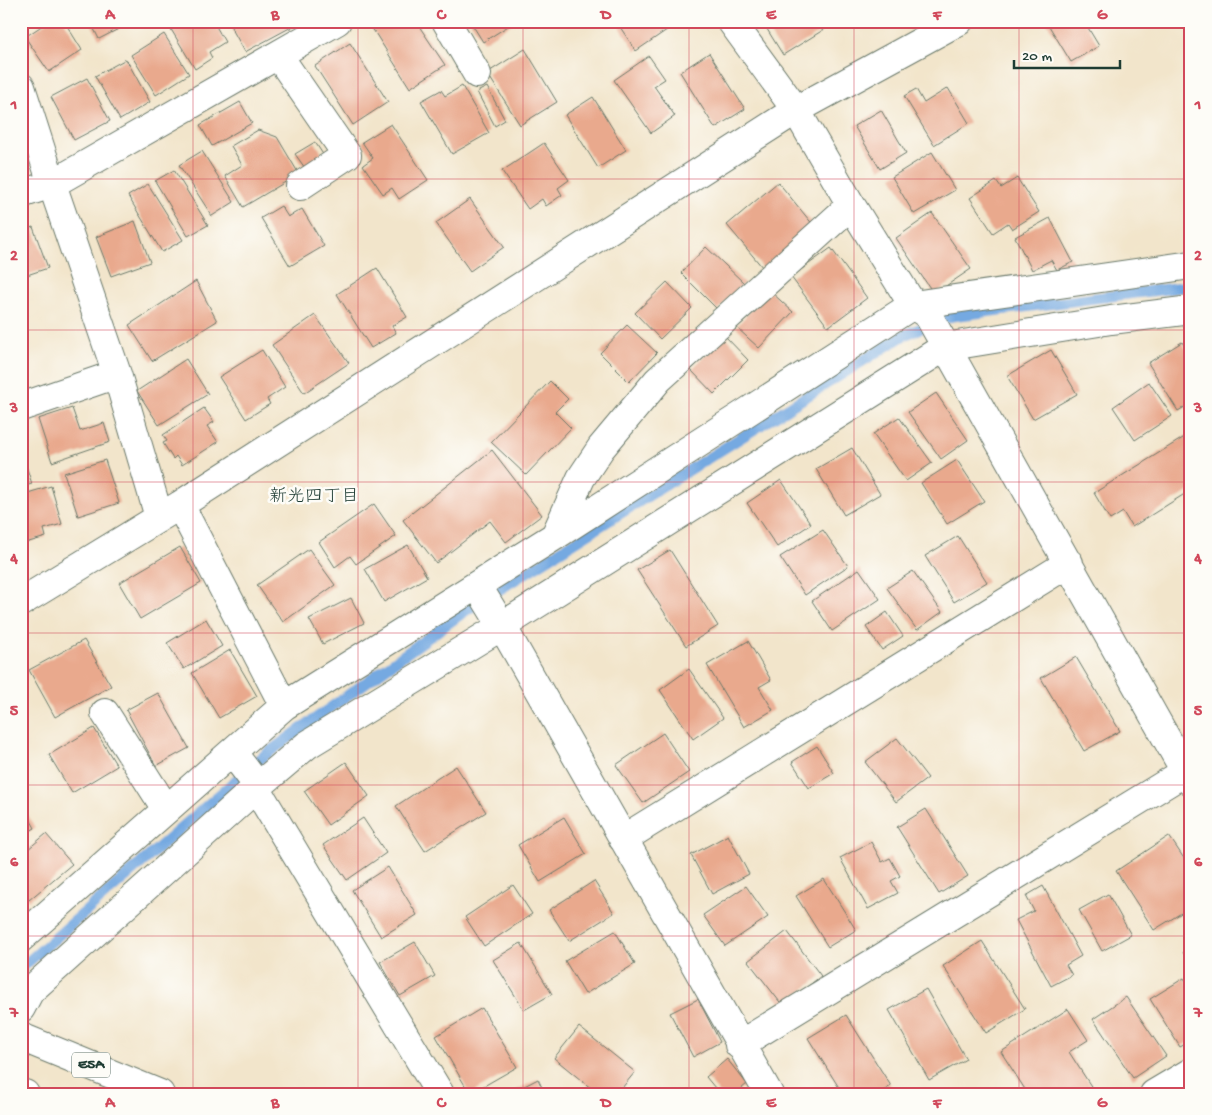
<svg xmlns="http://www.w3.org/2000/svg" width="1212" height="1115" font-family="'Gochi Hand','Klee One',sans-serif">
	<rect width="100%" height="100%" fill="#fdfcf7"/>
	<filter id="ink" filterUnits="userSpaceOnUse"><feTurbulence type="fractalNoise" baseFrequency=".02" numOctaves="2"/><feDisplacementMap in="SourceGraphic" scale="10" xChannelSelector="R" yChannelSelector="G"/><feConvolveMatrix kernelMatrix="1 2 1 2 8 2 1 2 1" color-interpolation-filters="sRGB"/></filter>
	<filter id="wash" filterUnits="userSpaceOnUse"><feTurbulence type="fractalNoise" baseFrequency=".0096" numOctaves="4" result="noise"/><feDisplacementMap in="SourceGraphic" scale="20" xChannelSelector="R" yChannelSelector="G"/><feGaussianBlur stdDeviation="1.12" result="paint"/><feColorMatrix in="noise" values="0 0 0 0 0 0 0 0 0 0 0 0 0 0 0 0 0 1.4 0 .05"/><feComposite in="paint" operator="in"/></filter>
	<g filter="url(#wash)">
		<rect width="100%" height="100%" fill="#f2e5cb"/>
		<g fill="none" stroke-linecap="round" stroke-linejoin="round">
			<path stroke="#74a9e1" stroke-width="11" d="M21,968L265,755L465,611L904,335L952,316L1191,286"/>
		</g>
		<g id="blocks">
			<path fill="#e9a98d" d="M49,21H64L82,50L49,72L25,37Z
				M90,21H134L99,39Z
				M176,21H213L225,42L209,52L212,58L195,69L169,26Z
				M241,21H295L297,24L245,52L231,27Z
				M382,21H420L417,23L445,65L410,88L372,28Z
				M470,21H516L483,42Z
				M616,21H680L636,51Z
				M762,21H824L828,27L783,55Z
				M1046,21H1084L1099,46L1071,62Z
				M164,34L189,74L156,95L131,55Z
				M350,43L388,102L353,125L315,66Z
				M525,49L557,102L520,125L487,73Z
				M709,53L745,109L715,128L680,72Z
				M649,56L665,79L654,86L675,116L651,133L614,80Z
				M126,59L150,102L120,120L95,76Z
				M87,78L110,121L74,140L51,97Z
				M462,86L489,133L452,154L421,101L441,90L445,96Z
				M487,87L505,120L495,126L477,92Z
				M948,88L969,123L934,145L904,96L916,89L924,103Z
				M593,97L626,150L598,168L565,115Z
				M240,102L252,123L212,146L200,125Z
				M881,110L906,153L880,169L854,126Z
				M391,124L428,180L399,199L392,188L383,194L363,165L373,158L362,142Z
				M258,130L277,137L299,174L243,207L225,176L242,165L231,146Z
				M315,142L324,156L305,168L295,154Z
				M544,143L569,180L558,188L562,195L546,206L542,199L528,209L502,171Z
				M202,151L234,202L212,216L179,165Z
				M932,152L955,190L914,214L892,177Z
				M174,170L208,225L188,236L155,181Z
				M1017,178L1039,212L1012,229L1008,223L993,233L970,198L996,181L1001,188Z
				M778,182L814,226L763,268L727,225Z
				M148,184L183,240L162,252L128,196Z
				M470,199L504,247L470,271L436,223Z
				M281,206L288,217L302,209L324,246L290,266L261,218Z
				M932,213L971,269L934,294L896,238Z
				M1050,218L1073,262L1057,270L1051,260L1032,270L1015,237Z
				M135,221L150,262L111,276L96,237Z
				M33,227L48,268L21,277V231Z
				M706,247L744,283L718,310L681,273Z
				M831,248L867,298L828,327L791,277Z
				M377,268L407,317L392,326L396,333L371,348L337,294Z
				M196,281L217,321L152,361L129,325Z
				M667,282L692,308L660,339L635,313Z
				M769,290L793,312L759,348L736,327Z
				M315,315L349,363L304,393L272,345Z
				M627,325L657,353L629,382L600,353Z
				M725,336L748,360L714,394L691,370Z
				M1182,342L1191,356V403L1178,411L1148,363Z
				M262,350L285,387L267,399L270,404L246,419L219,377Z
				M1051,350L1077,394L1033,419L1007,376Z
				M186,359L208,394L159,425L137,391Z
				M550,381L568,399L555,412L571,428L526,475L491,442Z
				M1149,382L1172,416L1135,440L1113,407Z
				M936,393L968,440L941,459L908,412Z
				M72,408L80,431L104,423L110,442L52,462L38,419Z
				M204,408L214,422L207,426L218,442L182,465L176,456L173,459L163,443L167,441L163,435Z
				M899,417L932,463L906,481L873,434Z
				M1191,433V490L1132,527L1123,512L1110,520L1094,493Z
				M852,448L880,494L844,515L816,469Z
				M21,450L32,484L21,487Z
				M492,450L542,515L506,542L490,521L436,563L403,520Z
				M105,460L119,503L78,516L64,473Z
				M957,460L984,501L947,524L921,483Z
				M781,480L811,524L777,547L747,503Z
				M51,486L62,524L44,529L46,537L22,544L21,495Z
				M374,504L396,536L356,564L350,556L335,567L319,542Z
				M823,530L848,566L805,595L780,557Z
				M958,536L987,582L954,602L925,556Z
				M408,545L427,577L384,602L365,569Z
				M180,547L201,583L140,619L119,583Z
				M309,549L335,585L283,622L257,585Z
				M670,550L718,626L686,646L637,570Z
				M859,569L880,599L832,631L812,601Z
				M913,571L942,612L917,630L887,588Z
				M351,598L364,623L323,644L309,619Z
				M887,612L903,636L882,650L866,627Z
				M206,619L222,646L184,669L167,643Z
				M84,640L111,686L55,717L29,670Z
				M748,641L771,680L759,687L773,710L744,727L707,665Z
				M230,650L257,696L219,718L192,673Z
				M1076,657L1120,731L1084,751L1041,678Z
				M689,669L723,718L693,739L660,690Z
				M158,693L189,748L156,766L126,710Z
				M94,728L117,766L72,793L49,755Z
				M663,733L689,772L643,803L616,765Z
				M897,738L928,778L896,802L865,762Z
				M817,746L834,773L809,788L792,762Z
				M346,762L369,796L328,825L304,791Z
				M456,766L486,812L425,851L396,806Z
				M21,803L35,828L21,836Z
				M926,809L968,876L939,894L897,827Z
				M564,817L586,854L540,882L518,845Z
				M363,818L386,853L347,880L323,845Z
				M46,834L72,864L29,900L21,891V855Z
				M728,835L749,874L712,894L691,855Z
				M1169,836L1191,869V907L1154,930L1116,871Z
				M871,842L882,862L890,858L900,876L891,881L898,893L868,909L840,858Z
				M388,867L417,915L381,937L352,890Z
				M824,879L856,930L828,947L796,896Z
				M594,881L614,913L569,941L549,910Z
				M513,885L532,914L484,946L465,917Z
				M746,886L768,917L725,946L703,915Z
				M1043,886L1081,956L1066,965L1072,975L1051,986L1016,920L1034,911L1026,896Z
				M1108,894L1131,935L1102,951L1079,910Z
				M615,931L635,964L585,994L565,961Z
				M787,931L821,976L783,1006L748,961Z
				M982,941L1025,1009L986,1033L943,966Z
				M415,942L435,976L400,996L380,962Z
				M521,943L552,994L524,1010L493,960Z
				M1191,947V965L1183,952Z
				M1184,978L1191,989V1041L1180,1047L1150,999Z
				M926,989L966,1059L929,1080L889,1010Z
				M1126,997L1166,1056L1133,1078L1093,1019Z
				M698,999L720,1042L693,1057L670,1013Z
				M482,1008L517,1067L470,1094L436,1036Z
				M1068,1009L1088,1040L1069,1052L1096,1094H1028L1001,1052Z
				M846,1015L891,1086L878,1094H843L808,1038Z
				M579,1027L635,1072L617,1094H598L554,1058Z
				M727,1059L747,1084L735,1094H720L706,1077Z
				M538,1079L545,1094H509Z"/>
		</g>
	</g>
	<g filter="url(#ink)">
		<use href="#blocks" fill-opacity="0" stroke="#697869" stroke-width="1"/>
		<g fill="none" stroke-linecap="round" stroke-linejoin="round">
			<g stroke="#697869" stroke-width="30">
				<path id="minor" d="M446,21L477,74
					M731,21L796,110L851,205L913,305L928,315L1191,782
					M278,55L347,155L300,186
					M21,87L52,184L117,374L159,517
					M21,194L52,184L337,21
					M21,407L117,374
					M180,505L284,706
					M555,536L581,478L601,448L658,380L851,205
					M477,585L502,626L769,1094
					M21,602L180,505L796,110L959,21
					M105,713L166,809
					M232,752L252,778L256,788L440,1094
					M623,839L1069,563
					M21,938L284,706L555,536L913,305L1191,265
					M21,1008L30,991L256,788L307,745L502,626L945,347L1111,320L1191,310
					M739,1045L1185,772
					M1154,1094L1191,1072"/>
			</g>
			<g stroke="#697869" stroke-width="30">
				<path id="highway" d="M21,1037L160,1094
					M21,1093L25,1094"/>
			</g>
			<use href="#minor" stroke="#fff" stroke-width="28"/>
			<use href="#highway" stroke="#fff" stroke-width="28"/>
		</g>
	</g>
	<path fill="none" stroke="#d1495b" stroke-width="1" stroke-opacity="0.55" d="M193,21V1094M358,21V1094M523,21V1094M689,21V1094M854,21V1094M1019,21V1094M21,179H1191M21,330H1191M21,482H1191M21,633H1191M21,785H1191M21,936H1191"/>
	<g text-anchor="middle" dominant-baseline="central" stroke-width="5" stroke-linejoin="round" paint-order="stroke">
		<rect fill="#fdfcf7" stroke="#62766e" stroke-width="1" x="72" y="1052.5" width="38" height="25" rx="4"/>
		<g font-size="15" font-weight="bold" fill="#1f3d34">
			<text x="91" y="1065">E5A</text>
		</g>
		<g font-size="18" fill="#1f3d34" stroke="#fdfcf7">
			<text x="314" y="497">新光四丁目</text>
		</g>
	</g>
	<rect width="1212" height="1115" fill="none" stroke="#fdfcf7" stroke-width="55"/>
	<path d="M1014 60v8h106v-8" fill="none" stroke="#1f3d34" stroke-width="2.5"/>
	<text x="1022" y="60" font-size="15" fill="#1f3d34" stroke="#fdfcf7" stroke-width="4" paint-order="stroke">20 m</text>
	<rect x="28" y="28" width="1156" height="1060" fill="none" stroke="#d1495b" stroke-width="2"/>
	<g font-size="16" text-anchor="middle" font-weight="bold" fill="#d1495b">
		<text x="110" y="19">A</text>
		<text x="275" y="19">B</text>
		<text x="441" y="19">C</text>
		<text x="606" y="19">D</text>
		<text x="771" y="19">E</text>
		<text x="937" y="19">F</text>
		<text x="1102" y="19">G</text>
		<text x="14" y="109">1</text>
		<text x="1198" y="109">1</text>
		<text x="14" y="260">2</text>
		<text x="1198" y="260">2</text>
		<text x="14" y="412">3</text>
		<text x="1198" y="412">3</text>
		<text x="14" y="563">4</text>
		<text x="1198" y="563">4</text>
		<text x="14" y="715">5</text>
		<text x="1198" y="715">5</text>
		<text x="14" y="866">6</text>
		<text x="1198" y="866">6</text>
		<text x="14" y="1017">7</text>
		<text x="1198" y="1017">7</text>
		<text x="110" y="1107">A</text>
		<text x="275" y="1107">B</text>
		<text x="441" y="1107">C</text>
		<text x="606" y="1107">D</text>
		<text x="771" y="1107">E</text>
		<text x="937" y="1107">F</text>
		<text x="1102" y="1107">G</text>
	</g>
</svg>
